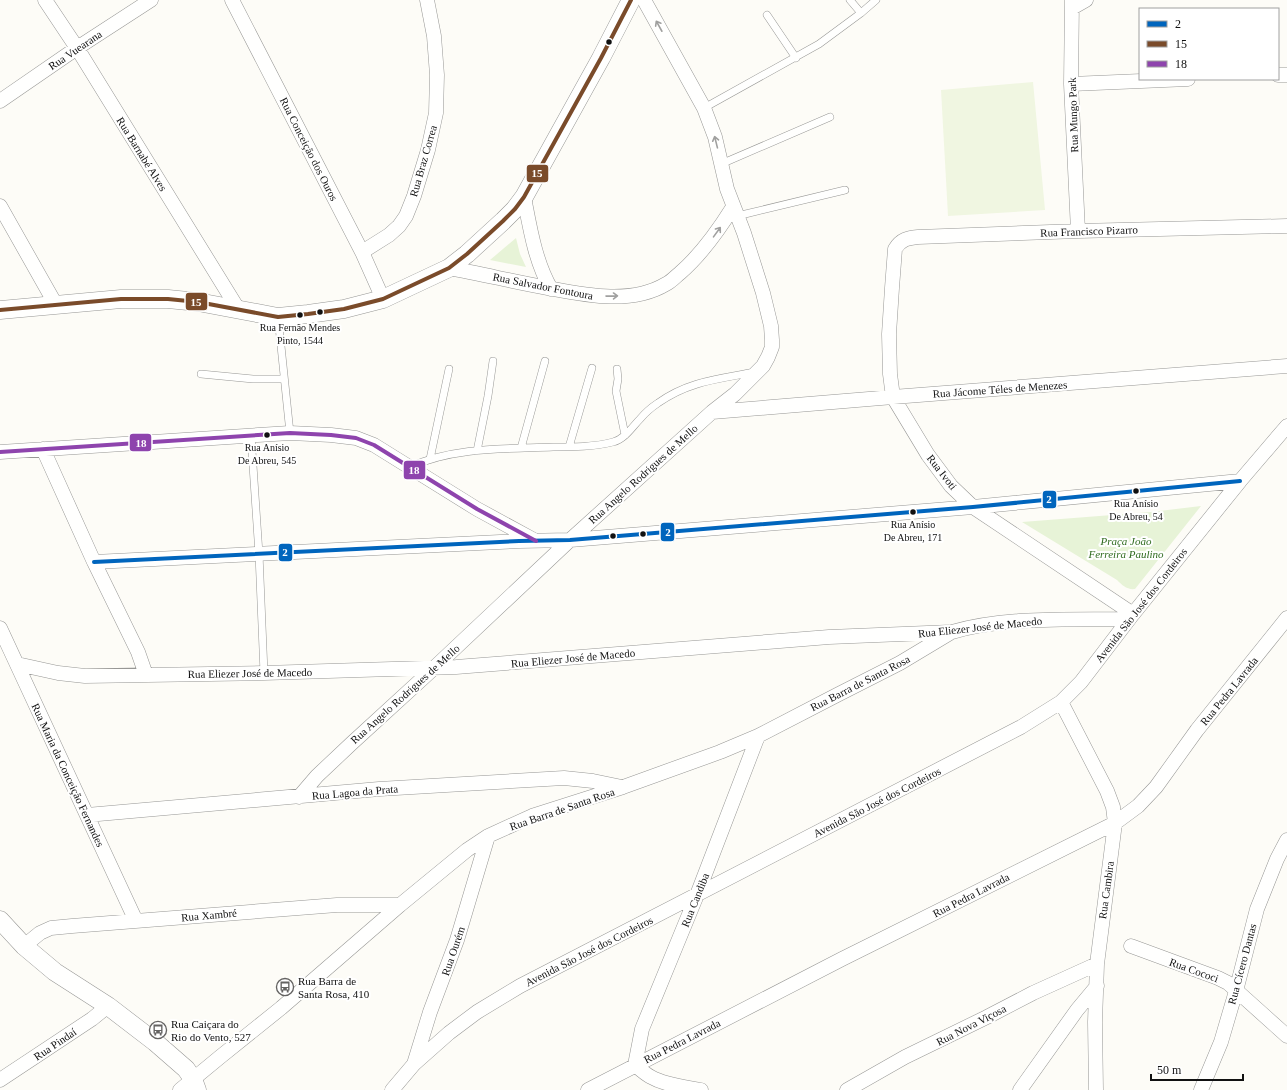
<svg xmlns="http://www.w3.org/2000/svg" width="1287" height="1090" font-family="Georgia,serif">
	<rect width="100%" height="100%" fill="#fdfcf7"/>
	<path fill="#e7f3d7" d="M516,238L520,254L526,267L490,260Z
		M1201,506L1135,589C1127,590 1122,585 1117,580L1022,522L1151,512Z"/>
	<path fill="#f0f6e1" d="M1033,82L1045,210L948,216L941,90Z"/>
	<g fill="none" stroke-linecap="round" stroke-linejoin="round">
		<g stroke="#979795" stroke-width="8">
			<path id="service" d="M850,0L861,13
				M767,15L796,58
				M704,108L819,44L861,13L876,0
				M721,164L830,117
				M737,216L845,190
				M278,317L290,433
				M617,369L618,379L616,391L625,435
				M201,374L253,379H284
				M251,436L259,554L264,673
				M569,447L592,368
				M521,448L545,361
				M477,451L488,396L493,361
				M430,459L449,369
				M410,467C453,447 506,449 553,447C573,447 594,447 613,442C625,439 632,427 640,419C645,413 652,407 658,403C689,381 719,379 755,372"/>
		</g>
		<g stroke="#979795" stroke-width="15">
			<path id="minor" d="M45,0L77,48L238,309
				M232,0L362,252L383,299
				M1072,0L1071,84L1078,231
				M1072,8L1086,0
				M1278,75H1287
				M1071,84L1188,79
				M0,101L77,48L151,0
				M524,197C530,228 535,261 551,289
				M0,206L56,305
				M362,252L389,235L399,226L406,216L414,196L428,150L436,113L437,75L434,36L427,0
				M449,268C482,274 515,282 548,288C585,295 631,305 666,284C671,282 676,276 680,273C702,254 718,231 733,207
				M712,412L893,397L1287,366
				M43,449L94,562L138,652L146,675
				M0,452L290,433L331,435L356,438L374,445L477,509L534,540
				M94,562L519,541L570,540L973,507L1240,481
				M1133,614L973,507L951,486L928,455L893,397L890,374L889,334L892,288L895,249C901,239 908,238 918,237L1078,231L1287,226
				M0,628L136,921
				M17,664L58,673L85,676L264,673L456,667L829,637L952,632C1007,616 1073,620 1129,619
				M1061,702L1107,791L1113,807L1115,823L1097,964L1095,1022L1096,1090
				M299,797L317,776L352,743L434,668L570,540L712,412L735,394L763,366L768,357L772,347V340L771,326L763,293L744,233L727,189L715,137L704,108L644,0
				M87,815L379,789L564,778L593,781L622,787
				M24,946L40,933L51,928L72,926L337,905H400
				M1131,946L1218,978L1228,983L1287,1036
				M414,1064L430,1012L457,940L488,836
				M0,1080L92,1019L108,1006
				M180,1090L220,1057L281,1008L400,905L467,850L488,836L532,816L623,787L720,752L758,736L837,695L900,663L950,633
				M392,1090L414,1064L449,1033L477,1012L520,986L1021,727L1061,702L1081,682L1133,614L1240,481L1287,426
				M588,1090L842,959L1115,823L1138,806L1156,787L1197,730L1287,618
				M701,1090C685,1087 665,1085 651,1077C645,1074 640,1069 635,1065L642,1029L697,895L758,736
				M847,1090L905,1057L987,1017L1033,993L1097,964
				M1020,1090L1077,1010L1097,986
				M1201,1090L1221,1042L1236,991L1257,909L1277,859L1287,840"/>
		</g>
		<g stroke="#979795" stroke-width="19">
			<path id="tertiary" d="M0,310L121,299H168L198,302L278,317L308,314L344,309L383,299L449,268L467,254L503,221L515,209L524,197L601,58L631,0
				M0,920L24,946L55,972L108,1006L155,1042L186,1069L193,1079L197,1090"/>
		</g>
		<use href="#service" stroke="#fffffe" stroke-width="7"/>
		<use href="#minor" stroke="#fffffe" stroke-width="14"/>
		<use href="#tertiary" stroke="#fffffe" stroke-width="18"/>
		<g stroke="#fff" stroke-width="7">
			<path id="bus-1" d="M94,562L519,541L570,540L973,507L1240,481"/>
		</g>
		<g stroke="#fff" stroke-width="7">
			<path id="bus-2" d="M0,310L121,299H168L198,302L278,317L308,314L344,309L383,299L449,268L467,254L503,221L515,209L524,197L601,58L631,0"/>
		</g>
		<g stroke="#fff" stroke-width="7">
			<path id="bus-3" d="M0,452L290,433L331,435L356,438L374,445L477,509L536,541"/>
		</g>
		<use href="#bus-1" stroke="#0065bd" stroke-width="4"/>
		<use href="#bus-2" stroke="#7a4b2a" stroke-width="4"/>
		<use href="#bus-3" stroke="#8e44ad" stroke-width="4"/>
	</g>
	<defs><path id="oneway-shaft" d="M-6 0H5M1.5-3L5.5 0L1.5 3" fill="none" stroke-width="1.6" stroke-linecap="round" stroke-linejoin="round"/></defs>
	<g stroke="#a0a09f">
		<use href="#oneway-shaft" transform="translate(659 26) rotate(-119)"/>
		<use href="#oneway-shaft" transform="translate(716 142) rotate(-104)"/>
		<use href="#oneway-shaft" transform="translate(717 232) rotate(-54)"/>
		<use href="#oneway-shaft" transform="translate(612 296) rotate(-1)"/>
	</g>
	<defs>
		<g id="bus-ring" transform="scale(0.9)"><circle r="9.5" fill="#fff" stroke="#646362" stroke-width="1.5"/><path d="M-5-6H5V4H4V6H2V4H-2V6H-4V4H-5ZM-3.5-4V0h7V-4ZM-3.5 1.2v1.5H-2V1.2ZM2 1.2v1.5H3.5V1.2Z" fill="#646362"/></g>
	</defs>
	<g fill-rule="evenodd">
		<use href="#bus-ring" x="285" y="987"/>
		<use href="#bus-ring" x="158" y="1030"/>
	</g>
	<g fill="#111" stroke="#fff" stroke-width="1.5">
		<circle cx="609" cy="42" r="3.5"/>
		<circle cx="320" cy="312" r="3.5"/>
		<circle cx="300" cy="315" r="3.5"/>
		<circle cx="267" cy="435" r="3.5"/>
		<circle cx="1136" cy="491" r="3.5"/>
		<circle cx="913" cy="512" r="3.5"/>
		<circle cx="643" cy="534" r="3.5"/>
		<circle cx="613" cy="536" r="3.5"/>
	</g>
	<g text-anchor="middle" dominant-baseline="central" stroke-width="4" stroke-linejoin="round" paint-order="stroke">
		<g font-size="10" fill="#111" stroke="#fff">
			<text x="300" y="327">Rua Fernão Mendes<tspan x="300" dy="13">Pinto, 1544</tspan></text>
			<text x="267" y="447">Rua Anísio<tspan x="267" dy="13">De Abreu, 545</tspan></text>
			<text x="1136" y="503">Rua Anísio<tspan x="1136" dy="13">De Abreu, 54</tspan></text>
			<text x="913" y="524">Rua Anísio<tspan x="913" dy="13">De Abreu, 171</tspan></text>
		</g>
		<g font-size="11" fill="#111" stroke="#fff">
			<text transform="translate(75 50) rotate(-34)">Rua Vuearana</text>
			<text transform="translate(1073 115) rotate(-92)">Rua Mungo Park</text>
			<text transform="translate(309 149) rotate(63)">Rua Conceição dos Ouros</text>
			<text transform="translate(142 154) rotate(58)">Rua Barnabé Alves</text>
			<text transform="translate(423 161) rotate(-74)">Rua Braz Correa</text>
			<text transform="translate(1089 231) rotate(-2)">Rua Francisco Pizarro</text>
			<text transform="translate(543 286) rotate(11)">Rua Salvador Fontoura</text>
			<text transform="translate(1000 389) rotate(-4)">Rua Jácome Téles de Menezes</text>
			<text transform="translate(942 472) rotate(52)">Rua Ivoti</text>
			<text transform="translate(643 474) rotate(-42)">Rua Angelo Rodrigues de Mello</text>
			<text transform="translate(1141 605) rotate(-52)">Avenida São José dos Cordeiros</text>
			<text transform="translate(980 627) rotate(-6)">Rua Eliezer José de Macedo</text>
			<text transform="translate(573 658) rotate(-5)">Rua Eliezer José de Macedo</text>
			<text transform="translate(250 673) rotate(-1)">Rua Eliezer José de Macedo</text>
			<text transform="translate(860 683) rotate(-27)">Rua Barra de Santa Rosa</text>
			<text transform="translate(1229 691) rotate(-51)">Rua Pedra Lavrada</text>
			<text transform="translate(405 694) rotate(-42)">Rua Angelo Rodrigues de Mello</text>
			<text transform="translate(68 775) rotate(65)">Rua Maria da Conceição Fernandes</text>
			<text transform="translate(355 792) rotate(-5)">Rua Lagoa da Prata</text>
			<text transform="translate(877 802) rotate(-27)">Avenida São José dos Cordeiros</text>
			<text transform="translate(562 809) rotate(-19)">Rua Barra de Santa Rosa</text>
			<text transform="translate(1106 890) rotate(-82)">Rua Cambira</text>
			<text transform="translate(971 895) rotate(-27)">Rua Pedra Lavrada</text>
			<text transform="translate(695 900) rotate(-68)">Rua Candiba</text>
			<text transform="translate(209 915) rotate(-5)">Rua Xambré</text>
			<text transform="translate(453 951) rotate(-71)">Rua Ourém</text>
			<text transform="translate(589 951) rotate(-27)">Avenida São José dos Cordeiros</text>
			<text transform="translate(1242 964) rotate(-75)">Rua Cícero Dantas</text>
			<text transform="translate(1194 970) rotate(20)">Rua Cococi</text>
			<text transform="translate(971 1025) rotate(-27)">Rua Nova Viçosa</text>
			<text transform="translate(682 1041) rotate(-27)">Rua Pedra Lavrada</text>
			<text transform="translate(55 1044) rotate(-34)">Rua Pindaí</text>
		</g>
		<g font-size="11" font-style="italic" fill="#2f6b1f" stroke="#fff">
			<text x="1126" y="541">Praça João<tspan x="1126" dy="13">Ferreira Paulino</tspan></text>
		</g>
		<g font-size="11" fill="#111" stroke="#fff" text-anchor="start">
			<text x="298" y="981">Rua Barra de<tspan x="298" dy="13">Santa Rosa, 410</tspan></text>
			<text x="171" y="1024">Rua Caiçara do<tspan x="171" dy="13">Rio do Vento, 527</tspan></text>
		</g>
	</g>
	<g stroke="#fff" stroke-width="1.5">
		<rect x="526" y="164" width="23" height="19" rx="4" fill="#7a4b2a"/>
		<rect x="185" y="292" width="23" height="19" rx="4" fill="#7a4b2a"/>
		<rect x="129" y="433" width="23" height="19" rx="4" fill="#8e44ad"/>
		<rect x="403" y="460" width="23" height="20" rx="4" fill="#8e44ad"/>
		<rect x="1042" y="490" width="15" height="19" rx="4" fill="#0065bd"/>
		<rect x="660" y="522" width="15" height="20" rx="4" fill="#0065bd"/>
		<rect x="278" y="543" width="15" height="19" rx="4" fill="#0065bd"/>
	</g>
	<g font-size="11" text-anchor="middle" font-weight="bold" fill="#fff">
		<text x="537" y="177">15</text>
		<text x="196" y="306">15</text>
		<text x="141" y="447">18</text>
		<text x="414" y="474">18</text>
		<text x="1049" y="503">2</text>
		<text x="668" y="536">2</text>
		<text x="285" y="556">2</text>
	</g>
	<rect x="1139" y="8" width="140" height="72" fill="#ffffff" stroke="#a0a0a0"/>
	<rect x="1147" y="21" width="20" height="6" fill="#0065bd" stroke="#a0a0a0"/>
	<text x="1175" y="28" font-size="12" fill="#111111">2</text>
	<rect x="1147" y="41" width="20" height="6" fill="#7a4b2a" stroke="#a0a0a0"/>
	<text x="1175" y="48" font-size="12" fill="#111111">15</text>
	<rect x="1147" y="61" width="20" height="6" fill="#8e44ad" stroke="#a0a0a0"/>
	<text x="1175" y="68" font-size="12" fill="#111111">18</text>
	<path d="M1151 1074v6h92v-6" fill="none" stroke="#111111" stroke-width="2"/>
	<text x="1157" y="1074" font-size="12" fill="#111111" stroke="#ffffff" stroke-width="3" paint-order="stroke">50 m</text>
</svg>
